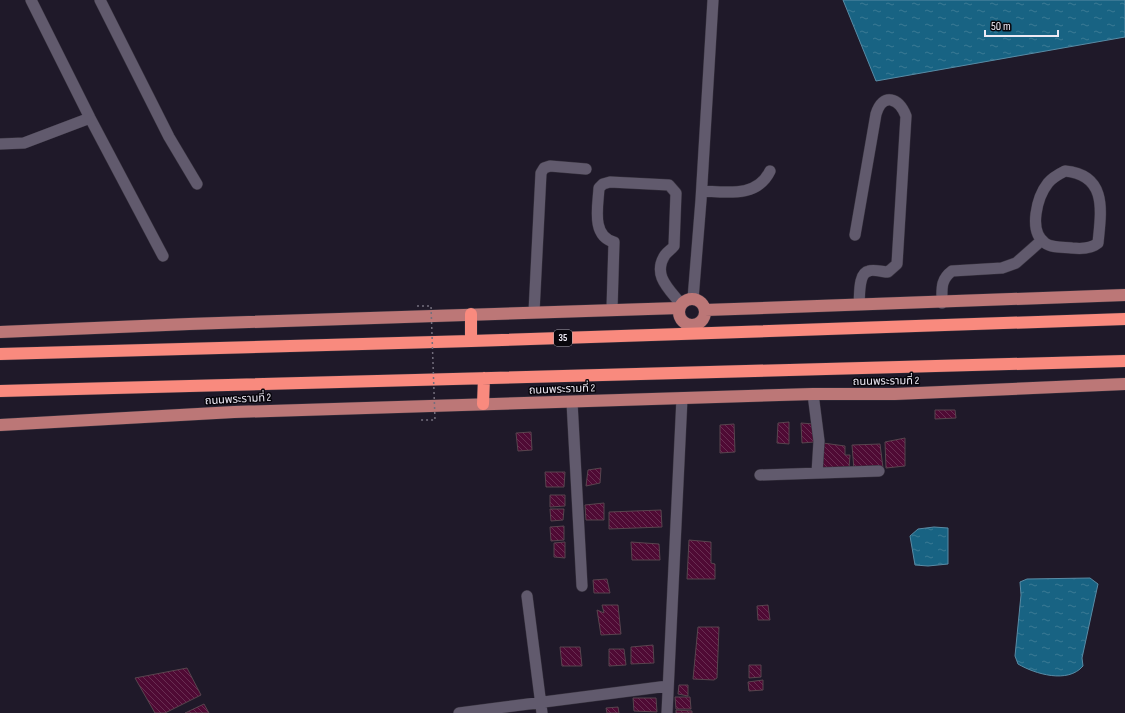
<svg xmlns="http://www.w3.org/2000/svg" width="1125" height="713" font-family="'Sofia Sans Condensed','Noto Sans Thai',sans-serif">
	<defs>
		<pattern id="water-ripples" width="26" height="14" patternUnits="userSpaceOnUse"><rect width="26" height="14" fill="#186383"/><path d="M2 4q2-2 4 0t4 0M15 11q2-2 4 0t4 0" fill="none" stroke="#3a7995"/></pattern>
		<pattern id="building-back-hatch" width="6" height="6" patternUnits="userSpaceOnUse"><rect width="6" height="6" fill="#4f0a34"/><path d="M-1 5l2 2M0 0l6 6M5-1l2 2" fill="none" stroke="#692e52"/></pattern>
	</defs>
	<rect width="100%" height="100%" fill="#1f1929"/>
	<path fill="url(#water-ripples)" stroke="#588ba5" d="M843,0H1125V37L876,81Z
		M934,527L948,528V564L928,566L915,565L910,536L918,529Z
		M1090,578L1098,584L1082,658L1083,666C1068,684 1035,674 1018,664L1015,656L1021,595L1020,582L1027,579Z"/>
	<path fill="url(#building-back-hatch)" stroke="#58444e" d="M935,410H955L956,418L935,419Z
		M789,422V444L777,443L778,423Z
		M801,423L814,424V442L802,443Z
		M734,424L735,452L720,453V425Z
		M531,432L532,450L518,451L516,433Z
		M905,438V466L886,468L885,442Z
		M823,443L845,446V455H850L849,468L822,471Z
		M880,444L883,468L854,470L852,445Z
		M601,468L600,483L586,486L588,470Z
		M545,472H565L564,487H546Z
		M550,495H565V506L550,507Z
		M604,503V520H586L585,505Z
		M550,509H564L563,520L551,521Z
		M661,510L662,527L609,529V512Z
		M564,526V540L551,541L550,527Z
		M689,540L711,542V563L715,564V579H687Z
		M565,542V558L554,557V543Z
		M631,542L659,544L660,560H632Z
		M607,579L610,593H594L593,580Z
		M602,605H618L621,634L601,635L597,610L604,613Z
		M768,605L770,620H758L757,606Z
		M698,627H719L717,678L714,680L693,679Z
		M653,645L654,663L631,664V647Z
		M560,647H580L582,666H562Z
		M609,649H624L626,665L609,666Z
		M749,665H761V677L749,678Z
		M187,668L201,695L165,713H155L135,678Z
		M763,680V690L749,691L748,682Z
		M679,685H688V696L678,694Z
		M675,697H690L691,709H676Z
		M633,698H656L657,712L634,711Z
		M204,704L209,713H185Z
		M618,707L619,713H607L606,708Z
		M676,710L692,711V713H676Z"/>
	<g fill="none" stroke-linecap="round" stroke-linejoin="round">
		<g stroke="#37323e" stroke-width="12">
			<path id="minor" d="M31,0L90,118L163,256
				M100,0L169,137L197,184
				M0,144L24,143L90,118
				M1065,171C1108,175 1101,212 1098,243C1091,249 1081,249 1072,248C1065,247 1051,248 1045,243C1028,231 1037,197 1048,183C1052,178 1059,174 1065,171Z
				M702,191C727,192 757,198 770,171
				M855,235L876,114C883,92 899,98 906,116L897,264L888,272C883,272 873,269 869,271C858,273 860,295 859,304
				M693,299L701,200L713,0
				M942,303C942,289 940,280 952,271L1002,268L1016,263L1042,240
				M612,309L614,242C591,236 598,206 599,188L603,184L610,182L669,185L676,193L674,246C671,250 668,251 665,255C652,275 669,289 681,304
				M534,312L541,173L544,168L550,166L586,169
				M813,394L819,441L817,473
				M572,402L582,586
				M760,475L879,471
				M527,596L542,713
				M459,713L668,686
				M667,713L682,398"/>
		</g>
		<g stroke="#37323e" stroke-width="13">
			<path id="major" d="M679 312a13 13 0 1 1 26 0a13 13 0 1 1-26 0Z
				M705,310L1125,295
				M0,332L189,324L679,308
				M0,425L234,412L813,394H895L1125,384"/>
		</g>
		<g stroke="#37323e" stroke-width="13">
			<path id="highway" d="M471,314V341
				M0,354L471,341L1125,319
				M0,391L1125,361
				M483,404L484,378"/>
		</g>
		<use href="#minor" stroke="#615a6d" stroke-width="11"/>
		<use href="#major" stroke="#bc7777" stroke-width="12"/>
		<use href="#highway" stroke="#f98a7e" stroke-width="12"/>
		<path stroke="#746f7d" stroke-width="1.5" stroke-dasharray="2 3" stroke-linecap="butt" d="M417,306H431L435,420H420"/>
	</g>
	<g text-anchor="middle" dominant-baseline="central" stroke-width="3" stroke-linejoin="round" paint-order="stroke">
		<rect fill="#08060c" stroke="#a8a5ae" stroke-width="1" x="554" y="330" width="18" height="16" rx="3"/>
		<g font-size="10" font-weight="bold" fill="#ede9f4">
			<text x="563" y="338">35</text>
		</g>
		<g font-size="11" fill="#ede9f4" stroke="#08060c">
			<text transform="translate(886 381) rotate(-1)">ถนนพระรามที่ 2</text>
			<text transform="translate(562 389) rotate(-2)">ถนนพระรามที่ 2</text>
			<text transform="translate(238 399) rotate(-3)">ถนนพระรามที่ 2</text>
		</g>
	</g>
	<path d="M985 30v6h73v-6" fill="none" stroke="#ede9f4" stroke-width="2"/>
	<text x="991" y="30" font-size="12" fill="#ede9f4" stroke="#08060c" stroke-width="3" paint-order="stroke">50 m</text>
</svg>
